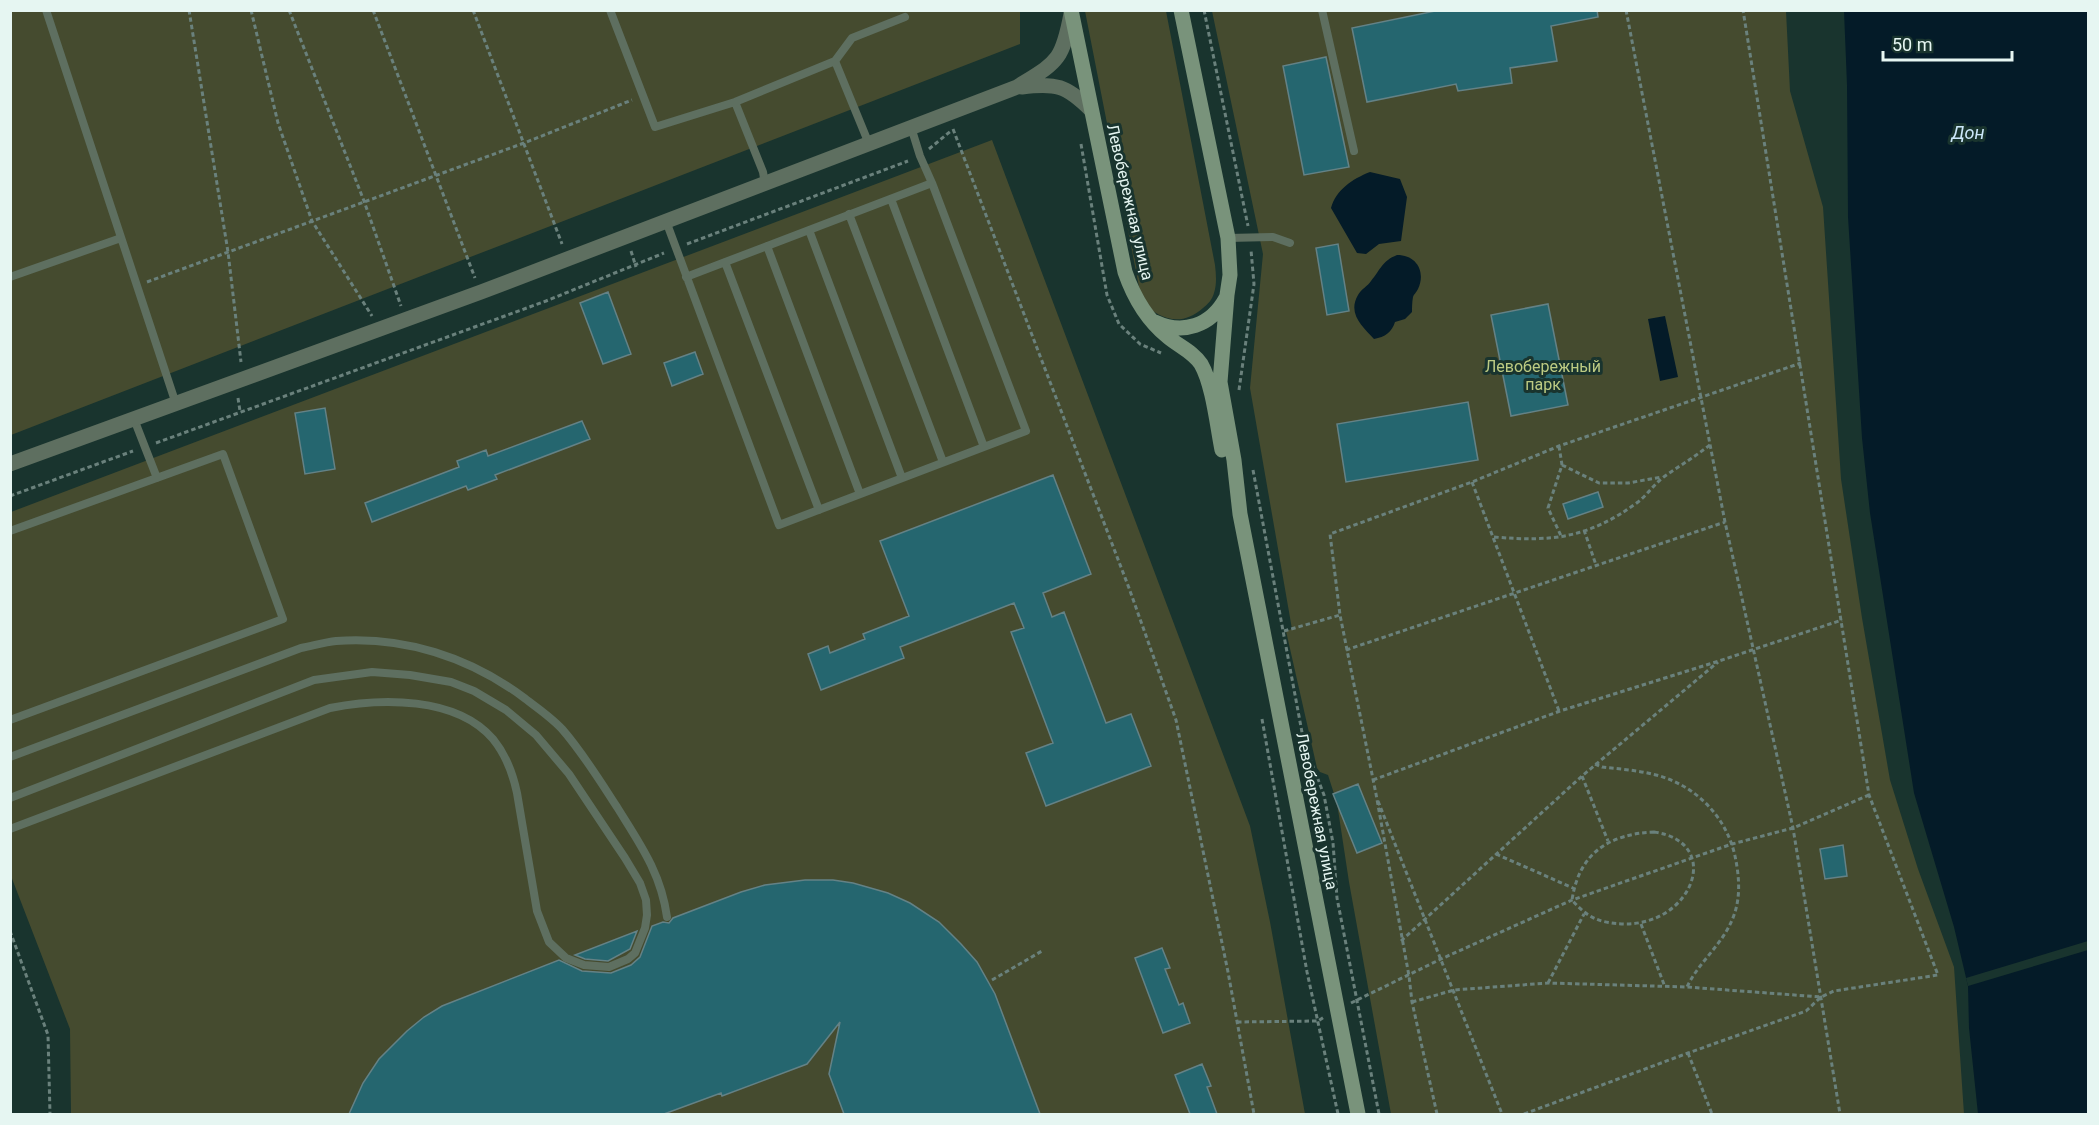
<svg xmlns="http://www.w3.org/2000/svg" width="2099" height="1125" font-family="Roboto,sans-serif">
	<rect width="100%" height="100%" fill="#19342e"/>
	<path fill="#454b2f" d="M11,11H1020V44L11,435Z
		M1085,11H1166L1215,265C1216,274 1217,284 1214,293C1212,300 1208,304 1203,308C1182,327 1160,320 1142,302Z
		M1212,11H1786L1790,91L1823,207L1841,479L1862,618L1890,780L1918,869L1954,967L1964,1114H1391L1349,882L1337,803L1328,775L1320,772L1317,768L1286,631L1292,629L1250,388L1263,254Z
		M992,140L1250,826L1270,922L1305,1114H71L70,1029L11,876V512Z"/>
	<path fill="#041b28" d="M1844,11H2088V1114H1978L1969,1028L1968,986L1954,927L1914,793L1870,513L1862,438L1848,217L1847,85Z
		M1370,172L1400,179L1407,197L1401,241L1379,244L1366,254L1357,253L1331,208C1336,190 1352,179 1370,172Z
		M1397,255C1417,255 1426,272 1418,289C1416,293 1414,294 1413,297C1412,302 1412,308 1412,312L1405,319L1395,322C1392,332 1385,337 1374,339C1363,327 1347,314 1358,295C1361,289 1368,286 1371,281C1381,269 1382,261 1397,255Z
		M1665,316L1678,377L1660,381L1648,319Z"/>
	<path fill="#19342e" d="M2088,941V950L1968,986L1966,978Z"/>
	<path fill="#25666f" stroke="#648286" stroke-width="1.5" d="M1440,10H1597L1598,17L1551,26L1557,61L1510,68L1512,83L1458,91L1456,84L1367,102L1352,28Z
		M1326,57L1349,167L1304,175L1283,66Z
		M1338,244L1349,311L1327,315L1316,248Z
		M608,292L631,354L603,364L580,303Z
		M1548,304L1568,405L1511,416L1491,315Z
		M695,352L703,374L672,386L664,363Z
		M1468,402L1478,460L1346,482L1337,424Z
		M325,408L335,469L305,474L295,413Z
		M582,421L590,439L495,475L497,479L468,490L466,486L372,522L365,503L459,467L457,461L486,450L488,456Z
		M1053,475L1091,574L1043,593L1052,617L1064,612L1106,723L1131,714L1151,766L1046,806L1026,753L1053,743L1011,632L1024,628L1014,603L900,647L904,658L821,690L808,654L828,646L830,653L865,639L863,634L909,616L880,541Z
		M1598,492L1603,507L1568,519L1563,504Z
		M1358,784L1382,843L1357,853L1333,794Z
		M1843,845L1847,876L1825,879L1820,849Z
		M805,880H833L853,883L888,893L910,903L939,922L961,944L977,962L995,994L1040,1114H844L829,1074L840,1022L807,1064L722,1096L721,1093L664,1114H349L363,1083L379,1059L407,1031L424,1017L442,1006L559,960L582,971L611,973L631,965L640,957L652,926L663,922L669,923L673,918L741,892L765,885Z
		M637,931L630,949L608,961L585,959L575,955Z
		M1162,948L1170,968L1165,969L1179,1005L1183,1003L1190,1023L1163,1033L1135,958Z
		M1202,1064L1211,1086L1207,1087L1217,1114H1190L1175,1075Z"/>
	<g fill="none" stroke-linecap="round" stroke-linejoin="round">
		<path stroke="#6a817c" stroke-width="3" stroke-dasharray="4.5 3" stroke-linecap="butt" d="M189,10L228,252L241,362
			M251,10L278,123L312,221L372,316
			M289,10L364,201L401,306
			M373,10L475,278
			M473,10L562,244
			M1204,10L1248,226
			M1626,10L1725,522L1793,828L1840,1114
			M953,129L1129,588L1176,720L1228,972L1254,1114
			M1081,144L1107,295L1119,324L1140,344L1161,353
			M929,149L952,130
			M687,244L908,161
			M631,251L636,267
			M147,282L524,143L632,100
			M1239,390L1254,284L1251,250
			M238,398L240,411
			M156,443L546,301L664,253
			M1559,446L1562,465L1548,508L1562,538
			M1562,465L1599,483H1628L1662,477
			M1253,470L1304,743L1324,795L1333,843L1337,898L1379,1114
			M1472,482L1559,711
			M10,496L133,451
			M1584,530L1596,565
			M1494,537C1553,542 1589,538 1638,502C1648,494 1655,483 1665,476C1681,465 1696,456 1711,444
			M1284,631L1340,615
			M1346,650L1725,522
			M1262,719L1307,972L1338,1114
			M1595,764L1602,767C1618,769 1636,770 1652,774C1693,783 1726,815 1735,856C1739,875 1741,896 1734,915C1724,944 1699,961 1687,987
			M1582,776L1608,841
			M1373,780L1560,711L1719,661L1842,620
			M1378,801L1502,1114
			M1654,832C1724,842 1693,925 1624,924C1599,923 1588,918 1572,900C1579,853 1609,834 1654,832Z
			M1496,854L1573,888
			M1641,924L1665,987
			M10,931L48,1035L50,1114
			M1401,941L1582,776L1718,662
			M992,980L1042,951
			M1548,983L1584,914
			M1412,1002L1454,990L1548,983L1687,987L1821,997
			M1351,1003L1441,959L1572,900L1732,844L1793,828L1869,795
			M1237,1022L1318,1021L1324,1017
			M1688,1053L1712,1114
			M1437,1114L1412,1002L1409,976L1376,794L1340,615L1330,534L1472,482L1559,446L1801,363
			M1524,1114L1688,1053L1806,1011L1821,997L1834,991L1938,975L1869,795L1743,10"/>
		<path stroke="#5e6f60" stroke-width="8" d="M46,10L176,404
			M610,10L655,127L735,102L835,61L852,38L905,17
			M1322,10L1354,151
			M835,61L869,144
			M735,102L763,172L765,184
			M891,199L984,447
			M849,214L943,462
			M666,221L779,525L1026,431L932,183L920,156L911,127
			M809,230L902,478
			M1228,238L1273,237L1290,243
			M767,246L860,494
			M725,262L819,510
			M10,277L121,238
			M686,277L932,183
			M134,419L157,478
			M10,531L223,454L283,619L10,720
			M10,757L301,648C312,646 325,642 336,641C404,636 469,657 523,697C536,707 551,717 562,729C583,753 600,781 617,807C640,844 661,873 667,917
			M10,798L314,680L372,672L410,675L451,682L474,691L506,710L536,735L569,774L625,858L640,883L646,900L647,915L645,928L635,953L628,959L609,967L584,965L566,958L549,942L537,911L517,793C513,774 506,755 493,739C456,696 380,698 330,708L10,829"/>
		<path stroke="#5e6f60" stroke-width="15" d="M1022,87C1056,83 1066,85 1091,110
			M10,464L481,292L1017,87C1057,62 1062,62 1071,14"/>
		<path stroke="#79937b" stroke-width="15" d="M1071,10L1125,272C1134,298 1147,320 1168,337C1180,347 1192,351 1201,364C1213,385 1217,425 1222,450
			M1181,10L1228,238L1230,275L1227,295L1220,382L1234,460L1240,514L1358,1114
			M1155,322C1183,335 1211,326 1226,298"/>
	</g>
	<g text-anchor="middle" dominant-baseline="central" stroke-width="6" stroke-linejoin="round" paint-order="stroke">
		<g font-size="16" fill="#e6f6f2" stroke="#19342e">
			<text transform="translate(1130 202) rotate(77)">Левобережная улица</text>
			<text transform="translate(1317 811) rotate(79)">Левобережная улица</text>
		</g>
		<g font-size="16" fill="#bdcb83" stroke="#19342e">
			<text x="1543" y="366">Левобережный<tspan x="1543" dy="18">парк</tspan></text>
		</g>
		<g font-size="18" font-style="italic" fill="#cce8fa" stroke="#19342e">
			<text x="1968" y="132">Дон</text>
		</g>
	</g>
	<rect width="2099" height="1125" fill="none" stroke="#e6f6f2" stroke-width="24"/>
	<path d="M1883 51v9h129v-9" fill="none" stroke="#e6f6f2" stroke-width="3"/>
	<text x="1892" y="51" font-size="18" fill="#e6f6f2" stroke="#19342e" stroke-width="4.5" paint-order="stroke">50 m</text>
</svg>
